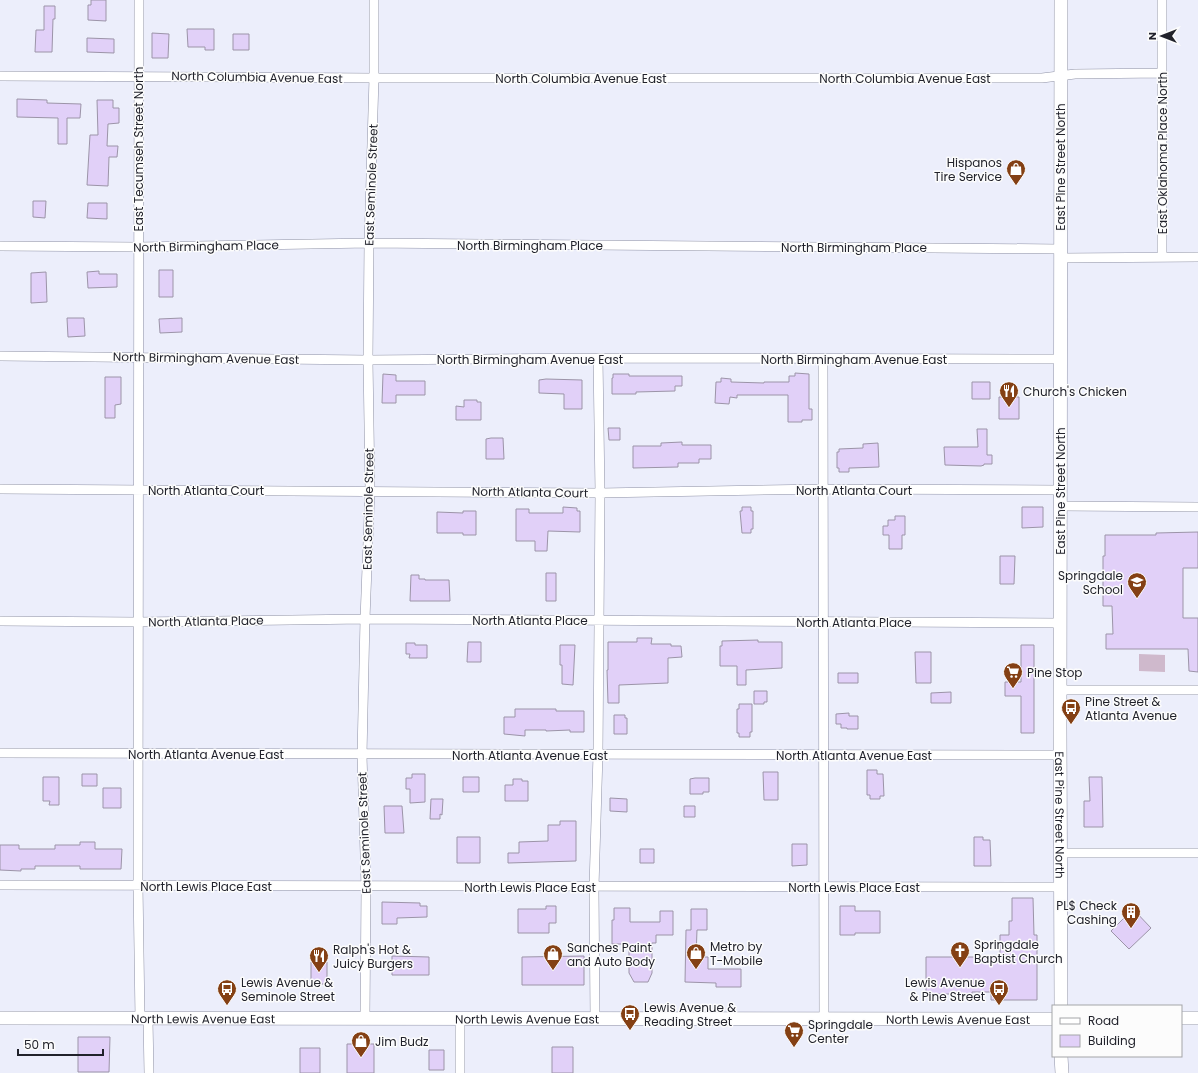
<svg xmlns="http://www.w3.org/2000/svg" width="1198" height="1073" font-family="Poppins,sans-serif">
	<rect width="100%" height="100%" fill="#eceefb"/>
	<path fill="#cfb9cc" d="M1139,654L1165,655V672L1139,671Z"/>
	<path fill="#e1d0f8" stroke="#9c94a8" d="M91,0H106V21L88,20V5H91Z
		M44,6H55V19H53L52,52H35L36,30H44Z
		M187,29H214V50H205V47H188Z
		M152,33L169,34L168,58H152Z
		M233,34H249V50H233Z
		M87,38L114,39V53L87,52Z
		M17,99L47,100V103L81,104L80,118H67V144H58V118L17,117Z
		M97,100H113V108H119V123L108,124L107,146H118L117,157H109L108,186L87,185L90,135H98Z
		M33,201H46L45,218L33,217Z
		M88,203H107V219L87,218Z
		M159,270H173V297H159Z
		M99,271V274H117V287L88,288L87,272Z
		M46,272L47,302L31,303V273Z
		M67,318H84L85,336L68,337Z
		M182,318V332L160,333L159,319Z
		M795,373L809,374V409H812V420H802V422H788V395H737V398L730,397L729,404L715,403L716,382H721V378L731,379V382L764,383V382H789V376H795Z
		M383,374L396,375V381H425V395H396V403H382Z
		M613,374H629V376H682V386H675V391L636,392V394H612V378H613Z
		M105,377H121V404L115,405V418H105Z
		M546,379L582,380V409H564V394L539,393V380Z
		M972,382H990V399H972Z
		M999,397H1019V419H999Z
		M464,400H477V402H481V420H456V406L464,407Z
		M608,428H620V440H609Z
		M977,429H987V455H992V464H984V465L981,466L945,465L944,447H978Z
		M491,438H503L504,459H486V439Z
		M682,442V445H711V459H699V463H678V467L633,468V446H661V443Z
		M878,443L879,467L851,468H849V472H839V468H837V452H839V449L863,448V444Z
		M563,507L577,508V511H580V532L548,531L547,551H535V541H516V509H529V513H563Z
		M742,507H751V511H753V529H751V533H742L740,511H742Z
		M1022,507H1043V527L1022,528Z
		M463,511H476V535H463V533H437V512L463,513Z
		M895,516H905V535H902V549H889V535H883V526H888V520H895Z
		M1198,532V568H1183V618H1198V672L1189,671L1188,649H1106V634H1113L1112,606H1103V556H1105V535H1156V533Z
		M1000,556H1015L1014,584H1000Z
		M546,573H556V601H546Z
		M411,575H419V579H425V580H449L450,601H410Z
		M637,638H652L651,644H671V646H681L682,657L668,658V683L619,685V703H608L607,670H608V642H637Z
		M758,640V642H782V668L746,670V685H737V666H720V646H722V641Z
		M468,642H481V662H467Z
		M406,643H415V645H427V658H409L410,654H406Z
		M560,645H575L573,685L562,684V665H560Z
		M1021,645H1034V733H1021V696H1005V682H1021Z
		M915,652H931V683H916Z
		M838,673H858V683H838Z
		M754,691H767V702H764V704H754Z
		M951,692V703H931V693Z
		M739,704H752V732H750V737H739V733H737V709H739Z
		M515,709H556V711H584V732H570V730L546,731V730H525V736L504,734V717H515Z
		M849,713V716H858V729H847V728H841V724H836V714Z
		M614,715H625V718H627V734H614Z
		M867,770H877V774H883L884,796H880V799H870V795H867Z
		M763,772H778V800H764Z
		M82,774H97V786H82Z
		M412,774H425V802L410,803V789H406V778H412Z
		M43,777H59V805H49L50,801H43Z
		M463,777H479V792H463Z
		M1089,777H1102L1103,827H1084V801H1090Z
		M695,778H709V792H703V794H690V779Z
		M513,779H522V781H528V801H505V785H513Z
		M103,788H121V808H103Z
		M610,798L627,799V812L610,811Z
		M431,799H443L442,815L440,814V819H430Z
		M384,806H402L404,833H385Z
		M684,806H695V817H684Z
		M560,821H576V861L508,863V853H519V842L548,841V825H560Z
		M457,837H480V863H457Z
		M974,837H983V840H990L991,866H974Z
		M80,842H95V849H122L121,869H80V866H35V869H21V871L0,870V845H19V849H55V845H80Z
		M792,844H807V865L792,866Z
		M640,849H654V863H640Z
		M1012,898H1033L1034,935H1037V1000H991V992H972V994H926V957H1000V935H1009V921H1012Z
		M382,902L420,903V906H427V917L397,918V924H382Z
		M546,906H556V923H549V933H518V909H546Z
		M840,906H855V911H880V933H855V935H840Z
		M614,908H630V922H660V911H673V935H656V943H652V973L648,982H634L629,973V944H612V920H614Z
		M691,909H707V930H697L696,957H708V969H741V987H716V983L685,982L686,930H691Z
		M1133,909L1151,928L1129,949L1111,931Z
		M392,956L429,957V975H392Z
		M584,956V985H522V957Z
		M311,962H327V984H311Z
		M78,1037H110L109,1072H78Z
		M347,1044H374V1073H347Z
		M552,1047H573V1073H552Z
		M300,1048H320V1073H300Z
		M429,1050H444V1070H429Z"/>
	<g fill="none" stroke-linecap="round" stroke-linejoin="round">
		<g stroke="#8f92a6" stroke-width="10">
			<path id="minor" d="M139,0L138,885L140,1019
				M0,76L374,78H1042L1075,74L1162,73
				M0,246L138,247L369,243L1060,249
				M1162,257V0
				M1060,258L1198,257
				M0,356L368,360L598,358L1060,359
				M823,359L824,1019
				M0,489L600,493L823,489L1060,490
				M1060,506L1198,507
				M0,621L138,622L365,619L1060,623
				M1060,690H1198
				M0,753L1060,755
				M1061,853H1198
				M0,885L1061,887
				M148,1019L149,1073
				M365,1019L366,887L362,755L365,619L370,490L368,360L369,243L374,78V0
				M460,1019V1073
				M595,1019L594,887L598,754L600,493L598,358"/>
		</g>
		<g stroke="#8f92a6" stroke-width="14">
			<g id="secondary">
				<path id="s1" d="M1061,0L1060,725L1061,1006"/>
				<path id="s2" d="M0,1018L1053,1019"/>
				<path d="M1181,1018H1198"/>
				<path d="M1061,1056L1062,1073"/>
			</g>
		</g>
		<use href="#minor" stroke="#fff" stroke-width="9"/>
		<use href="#secondary" stroke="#fff" stroke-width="13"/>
	</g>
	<defs>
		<g id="shop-pin" transform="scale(1)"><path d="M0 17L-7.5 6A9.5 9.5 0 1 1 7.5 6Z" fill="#844014" stroke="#fcfcfc"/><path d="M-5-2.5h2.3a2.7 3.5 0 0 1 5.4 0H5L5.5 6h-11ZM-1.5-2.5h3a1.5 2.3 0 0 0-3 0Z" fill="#fff"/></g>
		<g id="restaurant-pin" transform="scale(1)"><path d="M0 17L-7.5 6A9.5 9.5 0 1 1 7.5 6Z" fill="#844014" stroke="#fcfcfc"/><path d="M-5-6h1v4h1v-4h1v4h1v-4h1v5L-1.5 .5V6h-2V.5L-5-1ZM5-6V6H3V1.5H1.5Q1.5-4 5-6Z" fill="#fff"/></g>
		<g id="school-pin" transform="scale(1)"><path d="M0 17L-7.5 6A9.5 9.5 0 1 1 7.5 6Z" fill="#844014" stroke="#fcfcfc"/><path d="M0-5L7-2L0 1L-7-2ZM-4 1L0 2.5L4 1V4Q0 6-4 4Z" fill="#fff"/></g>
		<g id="supermarket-pin" transform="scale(1)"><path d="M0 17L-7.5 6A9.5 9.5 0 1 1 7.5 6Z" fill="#844014" stroke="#fcfcfc"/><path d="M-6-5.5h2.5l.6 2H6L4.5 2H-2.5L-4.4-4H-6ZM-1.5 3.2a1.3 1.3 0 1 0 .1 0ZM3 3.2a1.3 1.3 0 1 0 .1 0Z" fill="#fff"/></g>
		<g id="bus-pin" transform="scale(1)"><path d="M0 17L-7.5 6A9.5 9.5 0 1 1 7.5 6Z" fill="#844014" stroke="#fcfcfc"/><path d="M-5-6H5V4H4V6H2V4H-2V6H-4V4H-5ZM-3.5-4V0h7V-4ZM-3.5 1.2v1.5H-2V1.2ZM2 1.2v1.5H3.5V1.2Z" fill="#fff"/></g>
		<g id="building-pin" transform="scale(1)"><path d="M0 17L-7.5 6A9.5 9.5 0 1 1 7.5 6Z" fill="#844014" stroke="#fcfcfc"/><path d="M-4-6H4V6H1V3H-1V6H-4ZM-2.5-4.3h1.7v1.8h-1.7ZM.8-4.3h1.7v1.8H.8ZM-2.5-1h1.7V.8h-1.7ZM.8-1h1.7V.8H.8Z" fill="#fff"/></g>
		<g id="church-pin" transform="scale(1)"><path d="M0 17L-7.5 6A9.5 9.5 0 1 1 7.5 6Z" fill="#844014" stroke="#fcfcfc"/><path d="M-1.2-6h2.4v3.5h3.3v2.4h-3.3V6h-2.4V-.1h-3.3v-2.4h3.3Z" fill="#fff"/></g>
	</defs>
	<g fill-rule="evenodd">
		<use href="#shop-pin" x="1016" y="169"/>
		<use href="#restaurant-pin" x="1009" y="391"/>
		<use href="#school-pin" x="1137" y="582"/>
		<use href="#supermarket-pin" x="1013" y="672"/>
		<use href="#bus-pin" x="1071" y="708"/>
		<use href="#building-pin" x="1131" y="912"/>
		<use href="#church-pin" x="960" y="951"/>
		<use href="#shop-pin" x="696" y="953"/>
		<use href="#shop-pin" x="553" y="954"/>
		<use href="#restaurant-pin" x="319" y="956"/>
		<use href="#bus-pin" x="227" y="989"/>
		<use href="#bus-pin" x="999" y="989"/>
		<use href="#bus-pin" x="630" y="1014"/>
		<use href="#supermarket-pin" x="794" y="1031"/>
		<use href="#shop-pin" x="361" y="1041"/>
	</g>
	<g text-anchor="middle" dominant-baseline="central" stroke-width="3" stroke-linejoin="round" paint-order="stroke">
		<g font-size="12" fill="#21222b" stroke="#fcfcfc">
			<text transform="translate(257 77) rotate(1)">North Columbia Avenue East</text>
			<text x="581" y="78">North Columbia Avenue East</text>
			<text x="905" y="78">North Columbia Avenue East</text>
			<text transform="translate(138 149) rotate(-90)">East Tecumseh Street North</text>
			<text transform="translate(1162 153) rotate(-90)">East Oklahoma Place North</text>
			<text transform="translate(1060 167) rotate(-90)">East Pine Street North</text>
			<text transform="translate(371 185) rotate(-88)">East Seminole Street</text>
			<text x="530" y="245">North Birmingham Place</text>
			<text transform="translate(206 246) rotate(-1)">North Birmingham Place</text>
			<text x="854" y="247">North Birmingham Place</text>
			<text transform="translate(206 358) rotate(1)">North Birmingham Avenue East</text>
			<text x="530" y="359">North Birmingham Avenue East</text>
			<text x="854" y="359">North Birmingham Avenue East</text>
			<text x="206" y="490">North Atlanta Court</text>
			<text x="854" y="490">North Atlanta Court</text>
			<text transform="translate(1060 491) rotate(-90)">East Pine Street North</text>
			<text transform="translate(530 492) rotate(1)">North Atlanta Court</text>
			<text transform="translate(368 509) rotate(-89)">East Seminole Street</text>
			<text x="530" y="620">North Atlanta Place</text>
			<text transform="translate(206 621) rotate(-1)">North Atlanta Place</text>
			<text x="854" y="622">North Atlanta Place</text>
			<text x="206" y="754">North Atlanta Avenue East</text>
			<text x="530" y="755">North Atlanta Avenue East</text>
			<text x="854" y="755">North Atlanta Avenue East</text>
			<text stroke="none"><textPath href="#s1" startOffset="815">East Pine Street North</textPath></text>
			<text transform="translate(364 833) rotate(-92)">East Seminole Street</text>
			<text x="206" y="886">North Lewis Place East</text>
			<text x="530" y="887">North Lewis Place East</text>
			<text x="854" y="887">North Lewis Place East</text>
			<text stroke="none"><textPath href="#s2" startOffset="203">North Lewis Avenue East</textPath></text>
			<text stroke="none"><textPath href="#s2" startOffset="527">North Lewis Avenue East</textPath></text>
			<text stroke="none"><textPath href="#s2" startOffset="958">North Lewis Avenue East</textPath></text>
		</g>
		<g font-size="12" fill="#21222b" stroke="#fcfcfc" text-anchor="start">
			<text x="1002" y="162" text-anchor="end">Hispanos<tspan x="1002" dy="14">Tire Service</tspan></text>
			<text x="1023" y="391">Church's Chicken</text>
			<text x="1123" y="575" text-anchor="end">Springdale<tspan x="1123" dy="14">School</tspan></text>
			<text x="1027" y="672">Pine Stop</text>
			<text x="1085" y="701">Pine Street &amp;<tspan x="1085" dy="14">Atlanta Avenue</tspan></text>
			<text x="1117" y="905" text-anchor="end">PL$ Check<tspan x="1117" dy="14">Cashing</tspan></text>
			<text x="974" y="944">Springdale<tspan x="974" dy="14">Baptist Church</tspan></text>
			<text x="710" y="946">Metro by<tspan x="710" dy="14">T-Mobile</tspan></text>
			<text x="567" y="947">Sanches Paint<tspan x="567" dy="14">and Auto Body</tspan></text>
			<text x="333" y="949">Ralph's Hot &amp;<tspan x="333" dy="14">Juicy Burgers</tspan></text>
			<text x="241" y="982">Lewis Avenue &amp;<tspan x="241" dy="14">Seminole Street</tspan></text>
			<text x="985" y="982" text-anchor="end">Lewis Avenue<tspan x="985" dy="14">&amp; Pine Street</tspan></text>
			<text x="644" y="1007">Lewis Avenue &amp;<tspan x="644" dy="14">Reading Street</tspan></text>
			<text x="808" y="1024">Springdale<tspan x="808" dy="14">Center</tspan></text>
			<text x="375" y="1041">Jim Budz</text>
		</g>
	</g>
	<rect x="1052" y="1005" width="130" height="52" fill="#fcfcfc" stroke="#a4a5a8"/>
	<rect x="1060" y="1018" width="20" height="6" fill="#ffffff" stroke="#a4a5a8"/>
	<text x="1088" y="1025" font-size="12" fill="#21222b">Road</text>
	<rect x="1060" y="1035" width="20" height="12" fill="#e1d0f8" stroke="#a4a5a8"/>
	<text x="1088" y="1045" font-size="12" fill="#21222b">Building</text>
	<g transform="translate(1162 36) rotate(270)" stroke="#fcfcfc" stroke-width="3" paint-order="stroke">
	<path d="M0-3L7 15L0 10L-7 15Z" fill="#21222b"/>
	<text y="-6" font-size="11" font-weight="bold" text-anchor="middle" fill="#21222b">N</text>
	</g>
	<path d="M18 1049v6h85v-6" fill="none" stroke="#21222b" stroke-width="2"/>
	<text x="24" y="1049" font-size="12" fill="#21222b" stroke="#fcfcfc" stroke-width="3" paint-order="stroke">50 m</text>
</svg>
